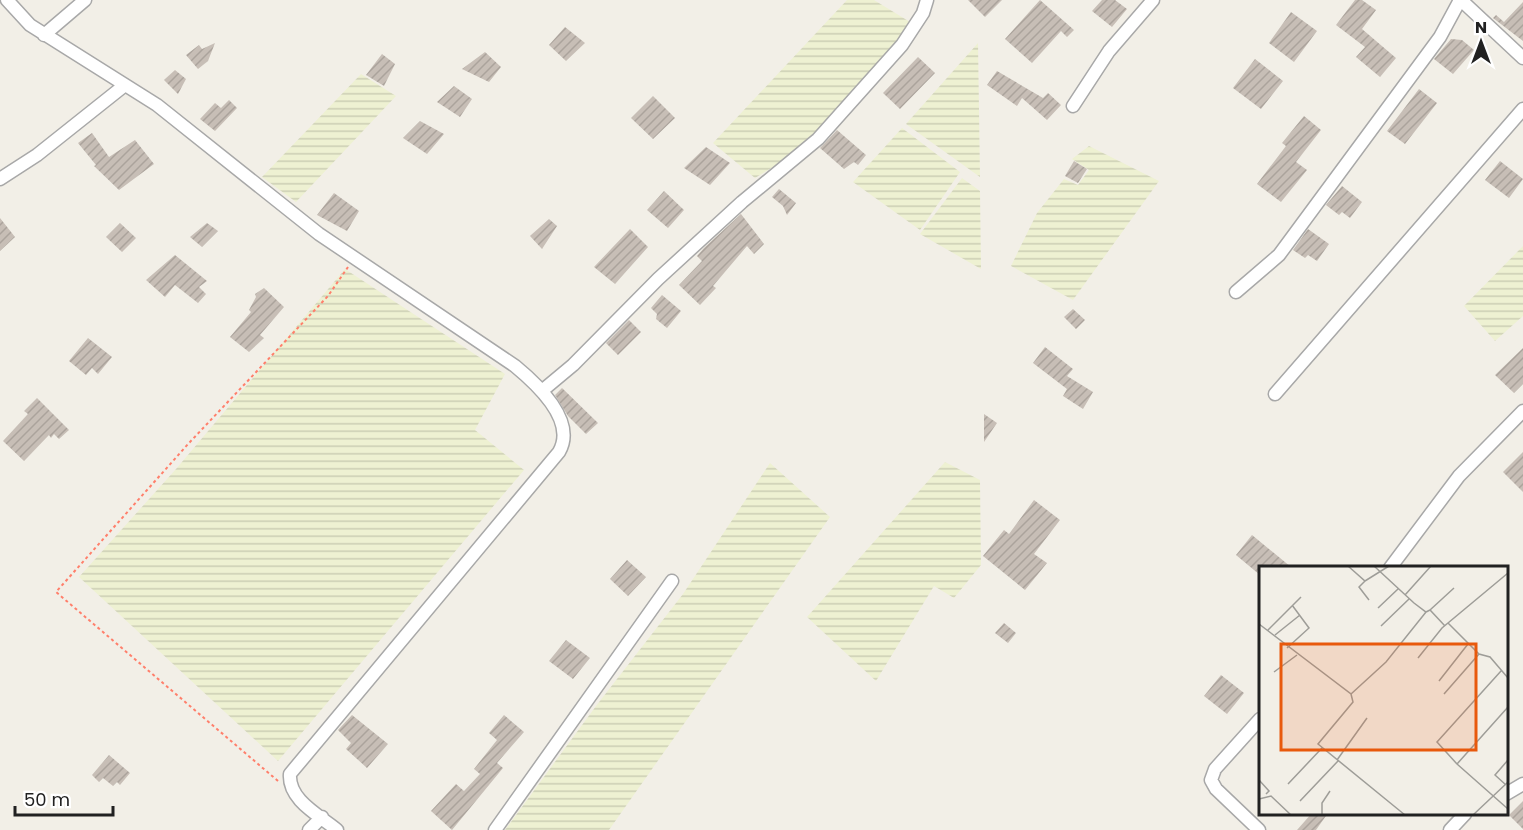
<svg xmlns="http://www.w3.org/2000/svg" width="1523" height="830" font-family="Poppins,sans-serif">
	<defs>
		<pattern id="farmland-rules" width="6" height="5" patternUnits="userSpaceOnUse" patternTransform="scale(1.5)"><rect width="6" height="5" fill="#eef1d2"/><path d="M0 2.5h6" fill="none" stroke="#ccceb4"/></pattern>
		<pattern id="building-hatch" width="6" height="6" patternUnits="userSpaceOnUse" patternTransform="scale(1.5)"><rect width="6" height="6" fill="#c7beb6"/><path d="M-1 1l2-2M0 6l6-6M5 7l2-2" fill="none" stroke="#aba39c"/></pattern>
	</defs>
	<rect width="100%" height="100%" fill="#f2efe7"/>
	<path fill="url(#farmland-rules)" d="M847,0H874L910,22L887,55L800,150L755,178L713,143Z
		M978,43L980,177L906,124Z
		M361,74L396,96L296,202L262,177Z
		M902,128L960,172L920,230L853,182Z
		M1089,146L1159,181L1073,300L1011,266L1037,213L1064,179L1078,185L1089,170L1072,159Z
		M962,178L980,191L981,269L920,234Z
		M1523,246V316L1495,341L1464,306Z
		M345,269L505,374L475,430L524,470L278,761L79,577L176,469Z
		M945,462L980,480L981,565L954,598L934,586L876,681L807,617Z
		M770,463L830,517L609,830H505L596,706L683,594Z"/>
	<path fill="url(#building-hatch)" d="M968,0H1002L985,17Z
		M1040,0L1074,30L1067,37L1061,31L1032,63L1005,39Z
		M1102,0H1115L1127,9L1112,27L1092,11Z
		M1355,0H1362L1376,10L1362,29L1396,58L1380,77L1356,57L1365,47L1336,25Z
		M1523,2V41L1493,18L1496,15L1504,22Z
		M1291,12L1317,31L1294,62L1269,43Z
		M565,27L585,43L566,61L549,45Z
		M1451,39L1462,40L1474,50L1453,74L1434,59Z
		M215,43L208,61L198,69L186,55L199,45L202,49Z
		M485,52L501,67L489,82L462,69Z
		M382,54L395,64L384,86L366,75Z
		M918,57L935,73L900,109L883,93Z
		M1255,59L1283,81L1261,109L1233,88Z
		M175,70L186,79L178,94L164,80Z
		M997,71L1043,98L1048,93L1061,105L1047,120L1022,98L1017,106L987,85Z
		M454,86L472,99L460,117L437,102Z
		M1419,89L1437,103L1405,144L1387,131Z
		M653,96L675,118L653,139L631,118Z
		M229,100L237,108L215,131L200,119L215,103L221,108Z
		M1304,116L1321,130L1296,162L1307,170L1281,202L1257,184L1286,146L1282,143Z
		M420,121L444,134L427,154L403,138Z
		M837,130L866,155L858,165L854,162L844,169L820,148Z
		M92,133L109,157L135,140L154,164L119,190L94,166L96,165L78,143Z
		M706,147L730,163L710,185L684,168Z
		M1074,161L1087,169L1078,183L1065,176Z
		M1500,161L1523,179L1509,198L1485,180Z
		M1342,186L1362,202L1350,218L1342,212L1339,215L1326,205Z
		M779,189L796,203L787,215L783,206L772,197Z
		M664,191L684,210L668,228L647,210Z
		M334,193L359,211L347,231L317,215Z
		M741,214L764,244L754,254L747,246L713,286L716,288L700,305L679,285L702,261L697,256L704,248Z
		M0,218L15,237L0,251Z
		M549,219L557,226L542,249L530,236Z
		M120,223L136,238L122,252L106,237Z
		M207,223L218,231L202,247L190,237Z
		M630,229L648,247L615,284L594,267Z
		M1308,229L1329,244L1317,261L1308,255L1305,258L1293,250Z
		M175,255L207,281L199,287L206,294L198,303L175,285L165,297L146,280Z
		M264,288L284,307L260,335L264,338L249,352L230,337L251,312L249,310L256,297L255,294Z
		M662,295L681,311L667,328L656,319L657,314L651,308Z
		M1073,309L1085,320L1076,329L1064,317Z
		M629,320L641,332L618,355L606,343Z
		M88,338L112,357L98,374L92,368L86,375L69,361Z
		M1045,347L1073,369L1067,376L1093,392L1083,409L1063,396L1067,389L1033,363Z
		M1523,348V384L1514,393L1495,375Z
		M562,388L598,423L586,434L568,416L555,395Z
		M37,398L69,430L59,439L54,434L51,438L49,435L24,461L3,441L28,414L24,411Z
		M984,414L997,423L984,442Z
		M1523,452V492L1503,472Z
		M1034,500L1060,520L1034,554L1047,563L1025,590L983,556L1004,530L1009,534Z
		M1252,535L1291,567H1260V575L1236,555Z
		M627,560L646,577L628,596L610,579Z
		M1004,623L1016,633L1008,643L995,633Z
		M566,640L590,658L573,679L549,661Z
		M1221,675L1244,693L1227,714L1204,696Z
		M352,715L388,744L367,768L346,749L351,743L338,730Z
		M504,715L524,732L497,763L503,768L452,830L431,811L456,784L464,791L480,774L474,769L497,740L489,733Z
		M109,755L130,773L120,785L117,782L113,786L103,778L99,782L92,775Z
		M1523,801V829L1509,815Z
		M1312,813H1328L1316,830H1297Z"/>
	<g fill="none" stroke-linecap="round" stroke-linejoin="round">
		<g stroke="#a8a8a8" stroke-width="15">
			<path id="minor" d="M7,0L30,25L157,105L319,234L515,366C538,385 577,421 559,452L290,774C288,800 319,815 337,830
				M1461,0L1523,58
				M44,35L85,0
				M1073,106L1109,51L1153,0
				M0,179L37,155L125,85
				M1236,292L1279,255L1440,37L1460,0
				M543,390L573,365L658,279L742,202L818,139L902,45L923,13L927,0
				M1275,394L1523,109
				M1390,568L1459,476L1523,411
				M1506,794L1523,784
				M309,830L322,817
				M495,830L672,581
				M1259,830L1216,789L1211,780L1215,769L1260,719
				M1450,830L1465,814"/>
		</g>
		<path stroke="#ff7f6b" stroke-width="2" stroke-dasharray="3 3" stroke-linecap="butt" d="M278,781L56,592L189,443L328,296L348,267"/>
		<use href="#minor" stroke="#fff" stroke-width="12"/>
	</g>
	<g transform="translate(1259 566)">
		<rect width="249" height="249" fill="#f2efe7"/>
		<path fill="none" stroke="#9e9d98" stroke-width="1.5" d="M89,0L106,15L130,0M115,0L155,37L167,46L171,44L186,60M106,15L100,21L110,34M146,29L172,0M119,42L139,23M171,44L195,22M189,57L220,88L231,91L249,112M0,58L92,128L94,136L59,178L146,249M122,60L150,33M9,64L42,31M16,69L41,49M28,82L50,62L33,39M159,92L183,62L249,7M15,106L38,89M180,115L209,78M92,128L127,96L167,46M185,128L220,88M249,141L198,198L249,243M78,194L108,152M198,198L178,176L242,105M0,214L10,225L7,228M29,218L63,182M247,219L236,209L249,194M0,233L12,230L32,249M41,235L79,195M63,249V237L71,225M214,249L249,216"/>
		<path fill="#e8590c" fill-opacity="0.15" stroke="#e8590c" stroke-width="3" d="M22,78H217V184H22Z"/>
		<rect width="249" height="249" fill="none" stroke="#212121" stroke-width="3"/>
	</g>
	<g transform="translate(1481 42)" stroke="#ffffff" stroke-width="4.5" paint-order="stroke">
	<path d="M0-4.5L10 22L0 15L-10 22Z" fill="#212121"/>
	<text y="-9" font-size="16" font-weight="bold" text-anchor="middle" fill="#212121">N</text>
	</g>
	<path d="M15 806v9h98v-9" fill="none" stroke="#212121" stroke-width="3"/>
	<text x="24" y="806" font-size="18" fill="#212121" stroke="#ffffff" stroke-width="4.5" paint-order="stroke">50 m</text>
</svg>
